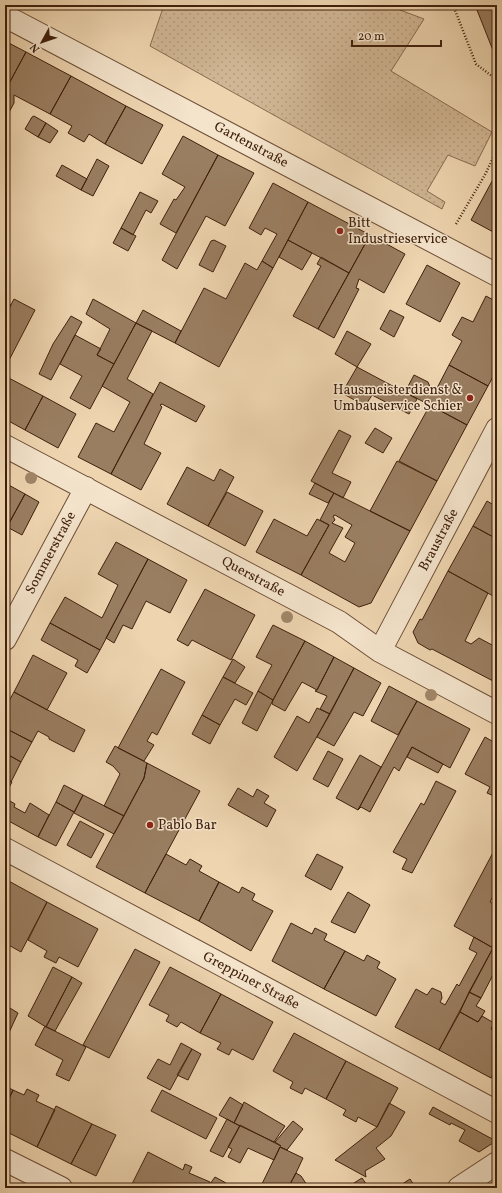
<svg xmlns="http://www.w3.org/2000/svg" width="502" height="1193" font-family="Vollkorn,serif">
	<defs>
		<pattern id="grass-dots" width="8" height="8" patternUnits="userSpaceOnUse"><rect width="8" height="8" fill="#d0b694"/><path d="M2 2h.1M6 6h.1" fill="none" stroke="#b49c7e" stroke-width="1.8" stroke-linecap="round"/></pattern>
	</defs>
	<rect width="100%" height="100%" fill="#eed5b0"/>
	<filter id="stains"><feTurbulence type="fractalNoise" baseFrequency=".005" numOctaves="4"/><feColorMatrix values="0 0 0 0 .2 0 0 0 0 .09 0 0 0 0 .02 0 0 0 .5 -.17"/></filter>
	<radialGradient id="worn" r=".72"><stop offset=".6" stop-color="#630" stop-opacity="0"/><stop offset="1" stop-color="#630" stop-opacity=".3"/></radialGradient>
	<path fill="url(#grass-dots)" stroke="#886b50" d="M164,5H387L424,19L391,71L492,132L475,166L448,155L427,191L445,202L442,209L150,46Z"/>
	<path fill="#9a7e61" stroke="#40200c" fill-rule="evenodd" d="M475,5H497V60L496,58Z
		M5,41L26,52L5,91Z
		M26,52L71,76L50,114L14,95V103L6,118L5,91Z
		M71,76L126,106L105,144L89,134L84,142L68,133L72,126L50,114Z
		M126,106L163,125L142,164L105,144Z
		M34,116L46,123L38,137L25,129L32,117Z
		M46,123L58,131L50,143L38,137Z
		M183,136L218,155L176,233L160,224L174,199L176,200L185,187L162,174Z
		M218,155L254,173L225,226L206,216L177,269L162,260Z
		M97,159L109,166L93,196L81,190Z
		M62,165L87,179L81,190L56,176Z
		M497,172V234L471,220Z
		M273,183L308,202L273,268L262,261L277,234L265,228L261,235L249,228Z
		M140,192L158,201L151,213L146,210L133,235L121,228Z
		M308,202L370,235L349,273L288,240Z
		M121,228L136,236L128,251L113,243Z
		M370,235L405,254L384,293L359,279L356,288L359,289L334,338L318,329Z
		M214,240L226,246L213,272L199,265L211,241Z
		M288,240L312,253L302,270L279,257Z
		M321,257L349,273L318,329L293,316L321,266L317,264Z
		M262,261L273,268L219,367L175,343L204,288L226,299L245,263L257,270Z
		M427,265L460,283L440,322L406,304Z
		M486,296L497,302V369L488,386L449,365L462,341L452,335L462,317L473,322Z
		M14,299L35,310L5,368V316Z
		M93,299L136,323L114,364L97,355L110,329L86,314Z
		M5,302L11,305L5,316Z
		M143,310L181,331L175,343L136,323Z
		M390,310L404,317L394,337L380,329Z
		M71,316L82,322L51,380L39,374L53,344Z
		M136,323L152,331L127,379L153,394L111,474L78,457L96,423L114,432L130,402L102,386Z
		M347,331L371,344L357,367L335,354Z
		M75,335L101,349L97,355L114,364L90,409L70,398L82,376L60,364Z
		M449,365L488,386L467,425L405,392L414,375L428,382L430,387L436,390Z
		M357,367L417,399L409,414L372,395L365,406L342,393Z
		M5,376L43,396L25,430L5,419Z
		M160,382L205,406L196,422L162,404L160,405L162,407L144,444L161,453L141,490L111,474Z
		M43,396L76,414L58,448L25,430Z
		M430,405L467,425L437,481L399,461Z
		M375,428L392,438L383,453L365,443Z
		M339,430L351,436L332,473L351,482L343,498L311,481Z
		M397,461L437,481L410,531L370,511Z
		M187,467L214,481L220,469L234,477L208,526L167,504Z
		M5,483L25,494L7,527L5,526Z
		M315,483L334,493L328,503L309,494Z
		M227,492L263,511L245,546L208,526Z
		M334,493L410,531L371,603L359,607L301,575L329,525L320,520ZM335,515L352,525L345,537L355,543L345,562L329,553L343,528L332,523L335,520L333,516Z
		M25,494L39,502L22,535L7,527Z
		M487,501L497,507V539L473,526Z
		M274,519L307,536L317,519L329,525L301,575L256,552Z
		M473,526L497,539V589L493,596L448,571Z
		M116,542L148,559L100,650L50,623L65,597L102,618L118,585L98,574Z
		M148,559L187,580L170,613L146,601L132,629L123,625L114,643L106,638Z
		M448,571L488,593L465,641L471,644L479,638L492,645L495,639L497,640V673L493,681L432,649L430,650L418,643L413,632L420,619L422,620Z
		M205,589L255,615L231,660L192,640L188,646L177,640Z
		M50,623L100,650L87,673L75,666L78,660L41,640Z
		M273,625L305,641L273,700L258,691L272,665L256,657Z
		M305,641L334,657L317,690L302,682L285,711L272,704L273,700Z
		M33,655L67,673L47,710L14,692Z
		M334,657L354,668L330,714L320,709L327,696L315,691L317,690Z
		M233,659L245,667L235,683L223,677Z
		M354,668L381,683L363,716L354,712L334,746L317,737Z
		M161,669L185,682L157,735L152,732L147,741L154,745L144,761L118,748Z
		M497,673V684L493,681Z
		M223,677L253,693L246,705L235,699L220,725L202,715Z
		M389,686L417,701L398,735L371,721Z
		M258,691L273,700L257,731L242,723Z
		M14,692L85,730L74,752L49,739V737L38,731L32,742L5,728V708Z
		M417,701L470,729L450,768L412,747L399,771L394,767L370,812L361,807L358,810Z
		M317,708L330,714L297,771L274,757L297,716L309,723Z
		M202,715L220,725L210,744L192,734Z
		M5,728L32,742L21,762L5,753Z
		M485,737L497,744V791L494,796L487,793L490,787L465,774Z
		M115,746L147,763L144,778L124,816L104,806L120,774L113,766L106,762Z
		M412,747L443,764L438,773L407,757Z
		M328,751L343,759L328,787L313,779Z
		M5,753L21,762L11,782L5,778Z
		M360,755L381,767L358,810L336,798Z
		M147,763L200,791L145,893L96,867L144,778Z
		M5,778L12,782L5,795Z
		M436,781L456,791L412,873L402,869L407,859L393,852L421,803L424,805Z
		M64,785L83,795L74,812L56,802Z
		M238,788L253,797L257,789L269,796L264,803L276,810L267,827L228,805Z
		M83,795L124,816L114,834L74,813Z
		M5,798L15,804L14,807L25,813L30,803L49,815L38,837L5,819Z
		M56,802L74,812L56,846L38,837Z
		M80,821L104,834L91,858L67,845Z
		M497,845V888L490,902L497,906V950L454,926Z
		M166,854L186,865L190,859L202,866L199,871L219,882L199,921L145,893Z
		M317,854L343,867L331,890L305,876Z
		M5,879L47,902L21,952L5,943V922L9,915L5,913Z
		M219,882L239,893L242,887L255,894L252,900L273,911L251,951L199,921Z
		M348,892L370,905L355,933L331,922Z
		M47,902L98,929L78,967L59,957L56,963L44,957L47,951L28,940Z
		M291,923L312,934L315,928L327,934L324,940L345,951L324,989L272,961Z
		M474,937L493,948L439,1050L395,1027L416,989L427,995L432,988L441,992L442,998L440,1002L445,1005L457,984L459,986L477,953L469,949Z
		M493,948L497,950V967L481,998L469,992Z
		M135,949L160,962L109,1058L83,1045Z
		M345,951L364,961L367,955L380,962L377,968L396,979L376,1016L324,989Z
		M53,967L72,977L46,1027L28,1016Z
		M170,967L221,994L200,1033L181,1022L177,1027L166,1021L169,1015L149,1005Z
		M72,977L82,983L55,1031L46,1027Z
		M469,992L481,998L476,1006L485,1011L478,1022L460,1012Z
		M221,994L273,1022L253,1060L232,1049L229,1055L217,1049L221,1043L200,1033Z
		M5,1005L18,1013L7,1037L5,1036Z
		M460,1012L478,1022L482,1016L494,1023L491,1029L497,1032V1066L491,1078L439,1050Z
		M45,1026L86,1047L69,1081L56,1075L63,1060L35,1045Z
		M294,1033L346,1061L326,1099L305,1088L302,1094L290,1088L293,1082L273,1071Z
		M181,1043L192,1049L170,1090L147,1078L158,1059L170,1065Z
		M192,1049L201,1054L188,1080L177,1075Z
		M346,1061L398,1088L377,1127L358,1117L356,1122L343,1115L346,1110L326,1099Z
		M5,1086L13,1090L5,1107Z
		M27,1089L39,1095L36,1101L55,1110L37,1147L5,1131V1107L13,1090L24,1095Z
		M162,1090L217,1118L206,1139L151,1111Z
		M230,1097L243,1105L234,1123L219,1115Z
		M244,1102L285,1126L274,1142L234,1123Z
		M389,1103L405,1112L391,1136L376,1148L385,1159L365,1171L366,1177L335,1160L377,1127Z
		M56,1106L92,1124L71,1164L37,1147Z
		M433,1107L496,1141L479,1152L459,1141L465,1130L451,1123L450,1125L429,1114Z
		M227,1119L240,1126L223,1157L210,1151Z
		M293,1121L303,1129L287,1150L280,1147L274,1160L248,1148L240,1163L228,1157L232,1149L228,1147L240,1125L281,1146L275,1142Z
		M92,1124L116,1135L96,1176L71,1164Z
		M280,1147L303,1158L296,1173L288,1188L276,1186L275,1188H260Z
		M148,1152L183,1170L185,1164L192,1167L189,1173L210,1182L207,1188H130Z
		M296,1173L301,1176L309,1188H292L290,1184Z
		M215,1177L226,1183L224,1188H207Z
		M362,1178L369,1188H346Z
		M410,1179L416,1188H396Z"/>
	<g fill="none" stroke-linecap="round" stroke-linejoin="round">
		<g stroke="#6c4d35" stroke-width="24">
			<path id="minor" d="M5,16L497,275
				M5,446L339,622L380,651L497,713
				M5,639L86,488
				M380,651L497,429
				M5,849L497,1112
				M5,1160L61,1188
				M459,1188L497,1163"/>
		</g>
		<path stroke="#40200c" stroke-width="2.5" stroke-dasharray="1 2" stroke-linecap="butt" d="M453,5L476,64L497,80
			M456,224L486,173L497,149"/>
		<use href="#minor" stroke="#f4e4cc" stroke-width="22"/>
	</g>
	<g fill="#a28668">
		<circle cx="31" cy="478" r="6"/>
		<circle cx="287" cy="617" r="6"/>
		<circle cx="431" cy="695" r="6"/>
	</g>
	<g fill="#8f2418" stroke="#f4e4cc" stroke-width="1.5">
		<circle cx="340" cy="231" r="4"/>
		<circle cx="470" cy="398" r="4"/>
		<circle cx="150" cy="825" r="4"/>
	</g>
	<g text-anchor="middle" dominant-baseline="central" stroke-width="3" stroke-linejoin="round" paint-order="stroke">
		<g font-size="14" fill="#40200c" stroke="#f4e4cc">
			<text transform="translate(251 145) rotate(28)">Gartenstraße</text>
			<text transform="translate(439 540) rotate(-62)">Braustraße</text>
			<text transform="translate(51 553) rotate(-62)">Sommerstraße</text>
			<text transform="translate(253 577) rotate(28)">Querstraße</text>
			<text transform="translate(251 981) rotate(28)">Greppiner Straße</text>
		</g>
		<g font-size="14" fill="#40200c" stroke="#f4e4cc" text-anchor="start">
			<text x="348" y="223">Bitt<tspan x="348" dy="16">Industrieservice</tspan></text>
			<text x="462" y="390" text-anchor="end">Hausmeisterdienst &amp;<tspan x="462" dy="16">Umbauservice Schier</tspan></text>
			<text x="158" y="825">Pablo Bar</text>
		</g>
	</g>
	<rect width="502" height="1193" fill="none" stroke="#eed5b0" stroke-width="20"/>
	<rect x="6" y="6" width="490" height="1181" fill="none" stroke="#40200c" stroke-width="2"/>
	<rect x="10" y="10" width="482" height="1173" fill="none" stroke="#40200c"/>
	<g transform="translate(42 42) rotate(230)" stroke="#f4e4cc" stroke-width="3" paint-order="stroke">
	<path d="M0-3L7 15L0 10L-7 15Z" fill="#40200c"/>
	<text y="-6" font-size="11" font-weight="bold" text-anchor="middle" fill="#40200c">N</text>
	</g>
	<path d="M352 40v6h89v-6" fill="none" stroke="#40200c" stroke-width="2"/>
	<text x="358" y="40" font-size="12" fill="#40200c" stroke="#f4e4cc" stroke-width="3" paint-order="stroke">20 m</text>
	<rect width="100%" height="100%" filter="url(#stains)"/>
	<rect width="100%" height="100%" fill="url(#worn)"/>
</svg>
